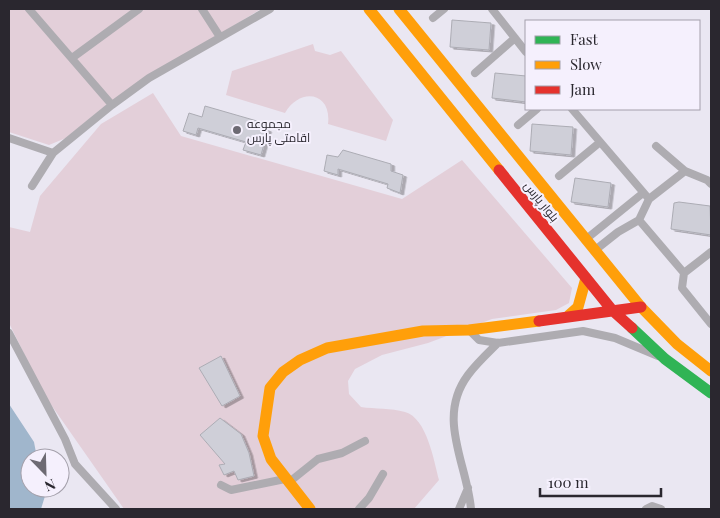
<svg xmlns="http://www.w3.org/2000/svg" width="720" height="518" font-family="'Playfair Display',Cairo,serif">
	<defs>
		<filter id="shadow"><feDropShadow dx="3.5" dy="2" stdDeviation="0" flood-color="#0004"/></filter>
	</defs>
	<rect width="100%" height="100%" fill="#eae7f2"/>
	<path fill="#e3cfd9" d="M9,9H261L110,102L66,138L49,145L9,132Z
		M313,44L315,51L330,55L341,51L393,120L386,141L328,124C332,92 300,87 285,113L226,95L232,71Z
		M153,93L181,136L402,199L462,160L572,288L569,303L556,310L492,319L428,343L382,355L355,369L348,381L349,394L361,407C375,409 391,408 405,412C427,418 434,461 439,480L414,509H124L45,396L9,323V227L30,232L40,196L101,124Z"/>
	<path fill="#a0b6cc" d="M9,404L34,442L37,458H30V488H43L45,496L41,509H9Z"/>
	<path fill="#cfcfd8" stroke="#acacb4" filter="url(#shadow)" d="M452,20L491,23L489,50L450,47Z
		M495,73L526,76V102L492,98Z
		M205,106L257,121L255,126L268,130L261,155L243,150L246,142L198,128L196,135L183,131L189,113L202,117Z
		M532,124L573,127L571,155L530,151Z
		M343,150L391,164V171L403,175L400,193L387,188L388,184L338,169V175L324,171L327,155L338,157Z
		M575,178L611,183L608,207L571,202Z
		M679,202L710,206L711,235L671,229L674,203Z
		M221,356L240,396L222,406L199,368Z
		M220,418L241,434L249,453L254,476L238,480L234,471L224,475L219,465L225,464L200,435Z"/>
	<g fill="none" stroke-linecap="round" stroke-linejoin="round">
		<path stroke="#aeacb1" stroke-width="8" d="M29,9L112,105
			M202,9L220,37
			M492,9L526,52
			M433,18L444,9
			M72,58L139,9
			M475,73L515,38
			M572,109L649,199L639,220L684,273L682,288L711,324
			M518,125L537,109
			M9,138L53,153
			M656,146L685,171L707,180L711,184
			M559,176L599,143
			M32,186L53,153L112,105L149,78L270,9
			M649,199L685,171
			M585,240L643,193
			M594,251L618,232L639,220
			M684,273L711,252
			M469,330L479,340L498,343L583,331L615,338L658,356
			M9,333L65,439L75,464L116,509
			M288,483L318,459L342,453L365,441
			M221,485L231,490L285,479
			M359,509L369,498L383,474
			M459,509L468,488
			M471,509C467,463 436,418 468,375C477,363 488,353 498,343
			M646,509L652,506L661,509"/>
		<path stroke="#30b455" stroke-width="11" d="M632,328L665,359L711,393"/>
		<path stroke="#ff9f0a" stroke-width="11" d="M369,9L499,170
			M399,9L641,307L677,344L711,371
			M569,315L578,307L586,278
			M310,509L271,459L263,436L270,388L283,372L300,360L327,348L423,331L469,330L539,321"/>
		<path stroke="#e5322d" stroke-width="11" d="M499,170L612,310L632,328
			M539,321L641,307"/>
	</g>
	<circle fill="#6d6a73" stroke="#f5f0fd" stroke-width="2" cx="237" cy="130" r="5"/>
	<g text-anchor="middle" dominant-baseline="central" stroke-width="4" stroke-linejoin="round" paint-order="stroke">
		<g font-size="12" fill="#2a272f" stroke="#f5f0fd" text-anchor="start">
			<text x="247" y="123">مجموعه<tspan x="247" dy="14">اقامتی پارس</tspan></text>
		</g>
		<g font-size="12" fill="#2a272f" stroke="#f5f0fd">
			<text transform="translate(542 201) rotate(51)">بلوار پارس</text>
		</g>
	</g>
	<rect width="720" height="518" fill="none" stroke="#2a272f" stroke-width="20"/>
	<rect x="525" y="20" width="175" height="90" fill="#f5f0fd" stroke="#a4a0ab"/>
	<rect x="535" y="36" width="25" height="8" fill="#30b455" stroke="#a4a0ab"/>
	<text x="570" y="45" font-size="15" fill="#2a272f">Fast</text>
	<rect x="535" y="61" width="25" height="8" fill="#ff9f0a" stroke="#a4a0ab"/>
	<text x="570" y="70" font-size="15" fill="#2a272f">Slow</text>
	<rect x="535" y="86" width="25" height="8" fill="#e5322d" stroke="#a4a0ab"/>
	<text x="570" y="95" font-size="15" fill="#2a272f">Jam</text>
	<g transform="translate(45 473) rotate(157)"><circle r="24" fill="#f5f0fd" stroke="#a4a0ab"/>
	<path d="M0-4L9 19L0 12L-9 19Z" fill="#6d6a73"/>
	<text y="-8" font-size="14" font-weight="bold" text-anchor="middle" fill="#2a272f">N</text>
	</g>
	<path d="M540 488v8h121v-8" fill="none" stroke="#2a272f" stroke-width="2.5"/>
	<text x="548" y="488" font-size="15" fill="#2a272f" stroke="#f5f0fd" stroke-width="4" paint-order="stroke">100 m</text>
</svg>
